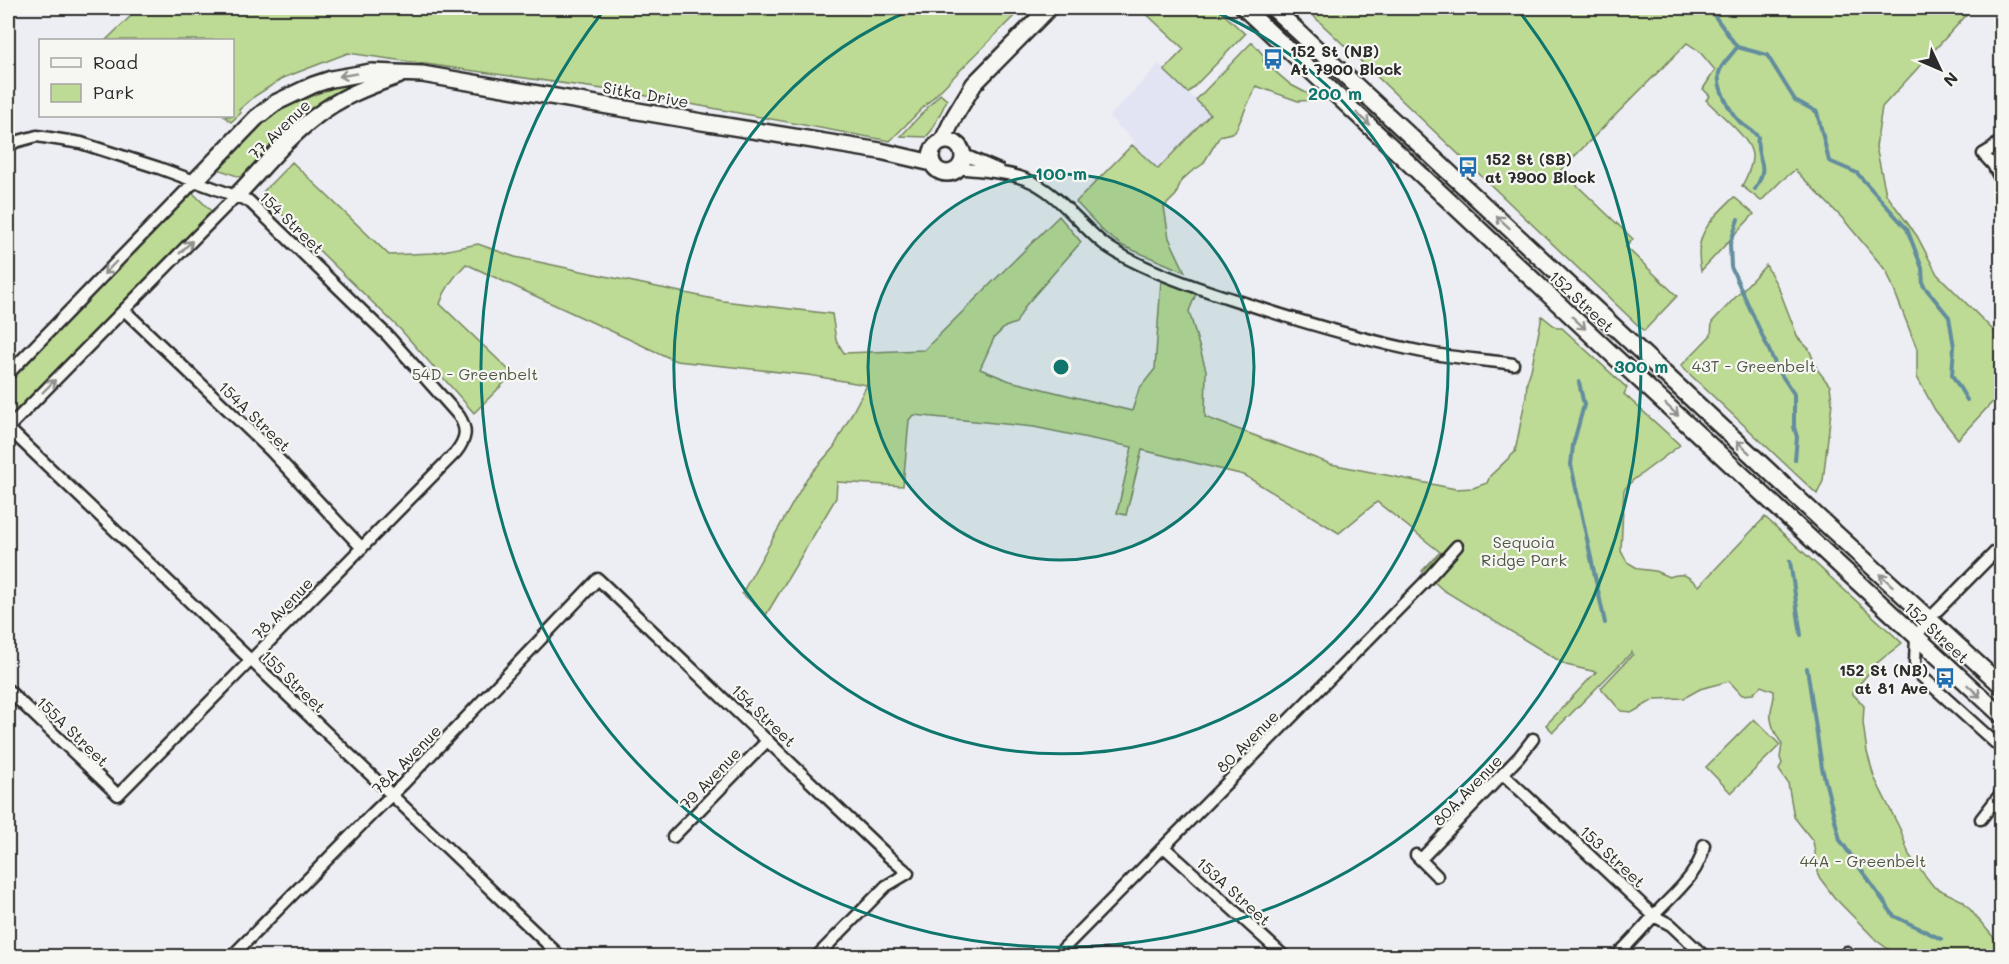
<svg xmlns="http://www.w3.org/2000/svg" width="2009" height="964" font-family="Mali,sans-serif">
	<rect width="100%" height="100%" fill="#edeef3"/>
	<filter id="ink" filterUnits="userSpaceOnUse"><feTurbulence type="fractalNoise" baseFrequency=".0167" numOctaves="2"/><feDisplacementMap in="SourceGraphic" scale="12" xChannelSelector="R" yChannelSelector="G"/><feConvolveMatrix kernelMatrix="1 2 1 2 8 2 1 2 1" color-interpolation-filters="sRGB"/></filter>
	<g filter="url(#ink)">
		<path fill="#e2e4f4" d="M1159,64L1210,114L1157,169L1132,145L1135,142L1109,117Z"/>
		<path fill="#bddb94" stroke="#748360" stroke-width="1.5" d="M131,8H1022L890,141L631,93L348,53L283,78L255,96L239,110L241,113L231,122L224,116H232V40H106L135,12Z
			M1140,8H1217L1245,34L1188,93L1164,70L1184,49Z
			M1305,8H1973L1882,107L1876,147L1886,194L1917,236L1937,274L2001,338V393L1958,439L1935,410L1917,377V349L1887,272L1844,220L1795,170L1781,181L1761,201L1742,186C1757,158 1756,149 1734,127C1725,118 1715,109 1706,100L1710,96L1703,89L1715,70L1699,51L1687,43L1561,170L1633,239L1626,247L1677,296L1644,331Z
			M1252,42L1264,56L1263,61L1291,85L1320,100L1298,101L1256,86L1235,132L1220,136L1203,164L1191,172L1181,181L1176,195L1164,207L1169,238L1185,272L1123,246L1105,233L1076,202L1132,145L1158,169L1210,114L1196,100Z
			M372,76L245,179L215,168C245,137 275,101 317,88C335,83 354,80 372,76Z
			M940,94L947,100L932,130L926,137L901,136Z
			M292,162L389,255L433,253L478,244L515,257L723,301L832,314L836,340L844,353L924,350L1059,216L1081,242L1026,305L1016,323L1005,327L994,338L980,369L1010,381L1132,411L1139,389L1155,369L1161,280L1196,294L1189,311L1206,370L1205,417L1331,464L1456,489L1473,488L1487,483L1490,476L1515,452L1526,396L1527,382L1531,370L1542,316L1557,328H1562L1627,388L1624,394L1680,445L1632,481L1624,490L1623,505L1621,551L1627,562L1639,569L1655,571L1669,577C1684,572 1687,575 1699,586L1765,517L1902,643L1877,663L1852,693L1864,706L1863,723L1867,752L1874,777L1901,831L1909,855L1934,887L1963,901L2000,945L1999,956H1902L1895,954L1877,941L1834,897L1819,877L1813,841L1794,817L1788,783L1779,770L1782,763L1780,758L1782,744C1776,736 1769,721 1771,711C1772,703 1775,699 1774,691L1761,686L1753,694L1742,695L1729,681L1700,689L1684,698L1655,699L1633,712L1621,711L1601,688L1633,654L1632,652L1553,732L1546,725L1596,672L1566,665L1443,590L1422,571L1440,552L1377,502L1339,533L1244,475L1142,450L1126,515L1117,513L1132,447L1034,427L913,415L909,420L903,486L837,482L836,498L766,615L742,593L807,478L834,447L867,385L808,375L676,361L466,264C454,276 445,288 440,304L513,374L474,413L401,330L261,194Z
			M192,192L212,212L18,410L8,400V382Z
			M1734,197L1754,214L1701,271C1693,234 1710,221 1734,197Z
			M1766,265L1779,289L1798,338L1809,349L1817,369L1830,386L1832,402L1823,481L1817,494L1681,366L1711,335L1712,322Z
			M1754,719L1780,745L1731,793L1706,767Z"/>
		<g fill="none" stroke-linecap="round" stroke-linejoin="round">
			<path stroke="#638d9e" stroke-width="4" d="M1709,8L1737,47C1732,55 1724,61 1720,70C1714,83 1730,112 1740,122C1746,128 1753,130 1758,137C1754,161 1772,161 1755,189
				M1737,47L1767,55L1795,100L1817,112L1829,161L1857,173L1907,229L1922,268L1923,285L1949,317L1954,347L1952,375L1967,400
				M1738,219L1730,244L1731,267L1778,370L1794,394V427L1797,437L1795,460
				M1579,382L1584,405L1573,445L1571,465L1605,623
				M1790,561L1801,635
				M1807,668L1822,768L1840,840L1894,916L1941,939"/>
			<g stroke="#2b2b2b" stroke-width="15">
				<path id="street" d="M2002,139L1993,148L1983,154L1993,165L2002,182
					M8,148L15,142L37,136L81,143L159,168L249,201L388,336L459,416C468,430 466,439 456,452L118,795L8,690
					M962,154L999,170
					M958,168C979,171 1005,171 1025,179C1055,190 1075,219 1098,239C1110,250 1126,258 1141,265C1171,279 1203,290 1235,300C1298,321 1363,340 1428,353C1456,358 1485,360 1513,364
					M124,310L271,451L362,548
					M8,374L195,181
					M8,428L560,956
					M8,428L237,195
					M2002,545L1929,619L1916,637L1915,662L1918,673L2002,749
					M1503,774L1654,916L1671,925L1704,956
					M1981,819L2002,792
					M673,837L768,740
					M1164,847L1284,956
					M1416,855L1437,876
					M1421,859L1519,757L1533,739
					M232,956L373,813L403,784L598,579L888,856L908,873L886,886L817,956
					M1056,956L1423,584L1457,546
					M1616,956C1631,942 1644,927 1657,912C1676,892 1700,873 1704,845
					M1843,956L1847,952"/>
			</g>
			<g stroke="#2b2b2b" stroke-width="20">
				<path id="secondary" d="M1244,8L1616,358L2002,716
					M1273,8L1818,517L2002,686
					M931 157a16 16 0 1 1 32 0a16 16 0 1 1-32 0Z
					M942,142L954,117L974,84L1049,8
					M195,181L256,118L275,103L313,85L331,79L371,72L422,74L702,122L880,151L932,163
					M237,195C262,169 286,139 315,117C340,97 369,86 398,76"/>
			</g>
			<use href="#street" stroke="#f6f6f2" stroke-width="10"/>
			<use href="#secondary" stroke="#f6f6f2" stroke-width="15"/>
		</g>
		<defs><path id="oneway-shaft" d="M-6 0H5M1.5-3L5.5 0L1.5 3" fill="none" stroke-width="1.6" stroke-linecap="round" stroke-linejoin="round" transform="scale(1.5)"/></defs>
		<g stroke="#90908e">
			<use href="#oneway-shaft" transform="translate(348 75) rotate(170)"/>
			<use href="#oneway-shaft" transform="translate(1363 119) rotate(43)"/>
			<use href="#oneway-shaft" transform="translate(1503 222) rotate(-137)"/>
			<use href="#oneway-shaft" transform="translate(186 247) rotate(-45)"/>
			<use href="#oneway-shaft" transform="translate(110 268) rotate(134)"/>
			<use href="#oneway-shaft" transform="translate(1579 323) rotate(43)"/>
			<use href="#oneway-shaft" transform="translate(49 386) rotate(-45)"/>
			<use href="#oneway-shaft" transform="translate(1672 410) rotate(43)"/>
			<use href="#oneway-shaft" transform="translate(1743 447) rotate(-137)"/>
			<use href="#oneway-shaft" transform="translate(1886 580) rotate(-138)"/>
			<use href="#oneway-shaft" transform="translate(1974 691) rotate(43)"/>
		</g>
	</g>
	<circle cx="1061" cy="367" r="193" fill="#0f766e" fill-opacity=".12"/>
	<g fill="none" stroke="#0f766e" stroke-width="3">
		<circle cx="1061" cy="367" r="193"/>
		<path d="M1206 8A387 387 0 1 1 916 8"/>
		<path d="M1518 10A580 580 0 1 1 604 10"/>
	</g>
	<defs>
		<g id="bus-bare" transform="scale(1.62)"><path d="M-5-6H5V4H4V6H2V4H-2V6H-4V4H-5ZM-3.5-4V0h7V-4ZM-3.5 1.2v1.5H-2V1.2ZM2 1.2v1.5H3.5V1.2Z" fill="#1f6fb2" stroke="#f6f6f2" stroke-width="2.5" paint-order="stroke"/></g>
	</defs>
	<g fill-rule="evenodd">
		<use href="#bus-bare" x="1273" y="59"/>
		<use href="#bus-bare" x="1468" y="167"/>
		<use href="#bus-bare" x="1945" y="678"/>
	</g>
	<g text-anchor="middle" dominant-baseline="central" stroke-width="4.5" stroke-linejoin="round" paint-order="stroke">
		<g font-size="16" font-weight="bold" fill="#2b2b2b" stroke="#f6f6f2" text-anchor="start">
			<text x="1290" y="50">152 St (NB)<tspan x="1290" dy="18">At 7900 Block</tspan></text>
			<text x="1485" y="158">152 St (SB)<tspan x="1485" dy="18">at 7900 Block</tspan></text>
			<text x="1928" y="669" text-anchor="end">152 St (NB)<tspan x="1928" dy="18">at 81 Ave</tspan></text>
		</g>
		<g font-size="16" fill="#2b2b2b" stroke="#f6f6f2">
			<text transform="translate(646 94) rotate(10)">Sitka Drive</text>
			<text transform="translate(279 129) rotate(-44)">77 Avenue</text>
			<text transform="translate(292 222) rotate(44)">154 Street</text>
			<text transform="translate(1582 301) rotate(43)">152 Street</text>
			<text transform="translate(255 416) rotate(44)">154A Street</text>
			<text transform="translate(282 608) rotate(-46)">78 Avenue</text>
			<text transform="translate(1937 632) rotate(43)">152 Street</text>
			<text transform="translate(294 681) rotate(44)">155 Street</text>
			<text transform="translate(764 715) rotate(44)">154 Street</text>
			<text transform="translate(73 731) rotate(44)">155A Street</text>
			<text transform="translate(1247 741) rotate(-45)">80 Avenue</text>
			<text transform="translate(406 759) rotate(-45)">78A Avenue</text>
			<text transform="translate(710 778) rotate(-46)">79 Avenue</text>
			<text transform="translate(1467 790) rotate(-46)">80A Avenue</text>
			<text transform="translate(1613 856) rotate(43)">153 Street</text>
			<text transform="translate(1234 891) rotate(42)">153A Street</text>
		</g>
		<g font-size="16" fill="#505745" stroke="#f6f6f2">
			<text x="1754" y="365">43T - Greenbelt</text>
			<text x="475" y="373">54D - Greenbelt</text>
			<text x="1524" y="541">Sequoia<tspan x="1524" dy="18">Ridge Park</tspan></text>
			<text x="1863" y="860">44A - Greenbelt</text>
		</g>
	</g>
	<circle cx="1061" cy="367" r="9" fill="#0f766e" stroke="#f6f6f2" stroke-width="3"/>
	<g font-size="18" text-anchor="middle" font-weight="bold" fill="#0f766e" stroke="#f6f6f2" stroke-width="4.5" stroke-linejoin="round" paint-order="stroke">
		<text x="1335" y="100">200 m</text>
		<text x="1061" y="180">100 m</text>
		<text x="1641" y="373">300 m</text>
	</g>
	<rect width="2009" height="964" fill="none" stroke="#f6f6f2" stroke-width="30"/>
	<rect x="15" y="15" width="1979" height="934" fill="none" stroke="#2b2b2b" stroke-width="2" filter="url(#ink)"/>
	<rect x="39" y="39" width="195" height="78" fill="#f6f6f2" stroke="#a5a5a2" stroke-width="1.5"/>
	<rect x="51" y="58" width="30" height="9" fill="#f6f6f2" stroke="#a5a5a2" stroke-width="1.5"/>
	<text x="93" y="69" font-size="18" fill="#2b2b2b">Road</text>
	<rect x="51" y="84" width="30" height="18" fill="#bddb94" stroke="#a5a5a2" stroke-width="1.5"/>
	<text x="93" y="99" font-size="18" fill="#2b2b2b">Park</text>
	<g transform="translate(1940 69) rotate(134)" stroke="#f6f6f2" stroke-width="4.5" paint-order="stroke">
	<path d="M0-4.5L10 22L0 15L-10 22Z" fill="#2b2b2b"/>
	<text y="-9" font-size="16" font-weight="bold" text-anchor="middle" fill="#2b2b2b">N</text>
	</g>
</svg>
